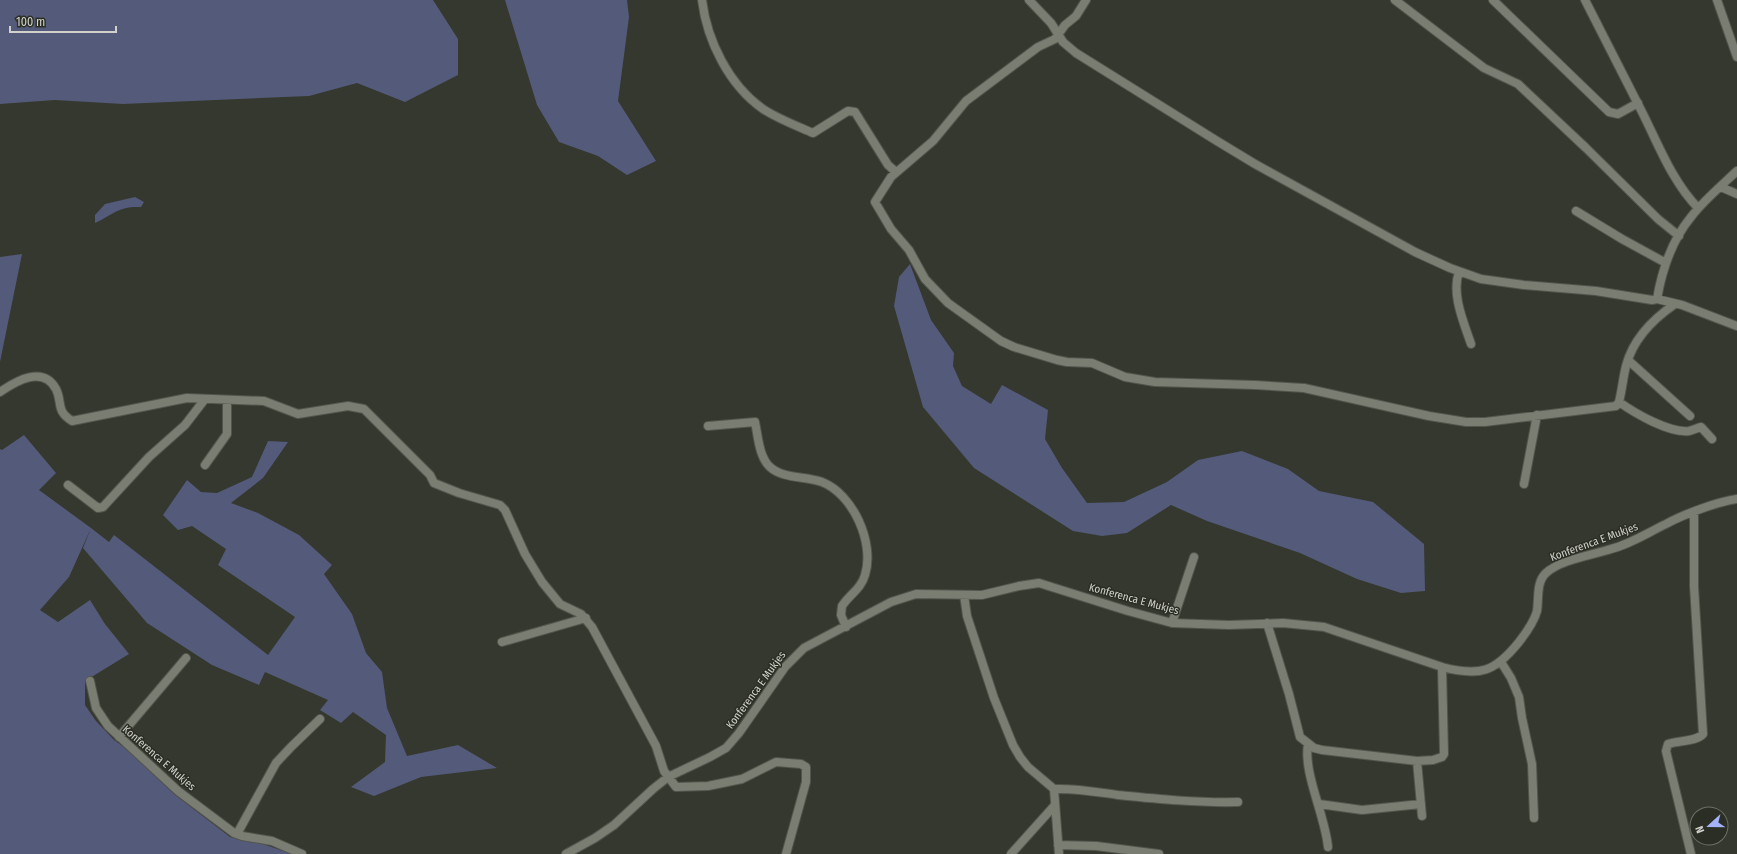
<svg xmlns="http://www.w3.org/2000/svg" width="1737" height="854" font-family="'Fira Sans Condensed',sans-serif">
	<rect width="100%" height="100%" fill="#35382e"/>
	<path fill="#545a79" d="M0,0H433L458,39V75L405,102L357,83L309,96L123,104L55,100L0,104Z
		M505,0H627L629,17L618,101L656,161L627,175L598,156L559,142L537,105Z
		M135,197L144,202L141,207C119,206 114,214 95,223V215L105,204Z
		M22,254L0,362V257Z
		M910,264L931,320L954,353L953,366L962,386L991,404L1002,385L1048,410L1045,439L1062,468L1087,503L1124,502L1167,482L1198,460L1242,451L1288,469L1319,491L1373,502L1424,544L1425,591L1401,593L1357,579L1300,553L1207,521L1171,505L1127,533L1102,536L1073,531L974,468L923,407L894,306L899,277Z
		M24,435L56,473L39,490L91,528L69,577L40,610L58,622L90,600L105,624L129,654L85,681V705L96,721L114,740L140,758L153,774L174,794L230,837L260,843L292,854H0V449L2,450Z
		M268,441L288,442L263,478L231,503L258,513L299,535L332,565L324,574L352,614L366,653L382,672L387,708L407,756L458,745L497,768L421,777L374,796L351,787L385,762L386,735L353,712L341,723L320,710L328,700L265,672L259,685L212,665L147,623L83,548L91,528L109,542L114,535L268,655L295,617L218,565L226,549L192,526L178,530L163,515L187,480L201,492L217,493L252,477Z"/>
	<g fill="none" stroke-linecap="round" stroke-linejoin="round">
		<g stroke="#53554d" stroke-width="10">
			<path id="minor" d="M702,0C707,41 729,85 763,109C778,119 797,126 813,133L848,111L855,112L888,165L896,172
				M1029,0L1051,23L1063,42L1076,53L1217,141L1255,164L1415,252L1450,268L1481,279L1524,285L1596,291L1652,300L1657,299L1682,305L1737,326
				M1086,0L1076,16L1065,25L1055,39L1038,47L966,101L933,141L891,177L875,202L891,229L909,250L925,279L948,303L1001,341L1014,347L1057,360L1067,362L1092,363L1125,377L1155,382L1255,385L1304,388L1429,416L1466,422H1485L1616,406L1619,402C1622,390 1623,378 1626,366C1633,339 1653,319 1675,304
				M1395,0L1484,68L1518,84L1586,148L1658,219L1679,236
				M1493,0L1609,112L1618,114L1638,103
				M1585,0C1603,36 1622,72 1640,108C1658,143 1671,180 1698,208
				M1717,0L1737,57
				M1721,187L1737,194
				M1576,211L1622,239L1666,263
				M1459,272C1451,294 1464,323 1471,344
				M1657,299C1662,270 1672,240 1691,217C1703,201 1722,185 1737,171
				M1628,360L1690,416
				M0,392C16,381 43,365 56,389C63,403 55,410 72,421L187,398L264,401L298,414L348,406L364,409L430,475L434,483L459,493L500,505L505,510L525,554L542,582L560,604L581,614L592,627L656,746L664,771L676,787L708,786L742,779L776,762L801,764L806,767V782L786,854
				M1619,402C1636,414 1669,433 1689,431C1694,430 1697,428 1701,427L1712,439
				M708,426L755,422C758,436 759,457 770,467C783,479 806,476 822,482C853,494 875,543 865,575C861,589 850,594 842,606L841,615L846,627
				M205,465L227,434V400
				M1524,484L1537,415
				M68,485L98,508L103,507L149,457L185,425L205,399
				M964,595L967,616L994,698L1013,745L1020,757L1028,767L1054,789L1059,854
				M1172,623L1194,557
				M1267,623L1289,694L1300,737L1314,748L1322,750L1417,761L1433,760L1442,757L1444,754L1442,667
				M502,642L586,618
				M1501,662L1511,678L1519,697L1522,718L1532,764L1534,818
				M90,681L96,708L108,726L178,791L234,833L242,836L272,841L302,854
				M119,737L186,658
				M1308,744C1303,773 1325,815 1328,847
				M1417,761L1422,816
				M1054,789C1076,788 1096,792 1118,795C1158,799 1198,803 1238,802
				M1319,804L1362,810L1421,804
				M237,834L276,763L291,747L320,719
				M1058,845L1096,846L1159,854
				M566,854L595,838L614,825L653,789L668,777L710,757L726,748L739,733L785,667L804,648L891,602L916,594L982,595L1019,586L1039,583L1128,611L1172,623L1229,625L1283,623L1324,627L1442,667C1480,677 1495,672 1519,642C1526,633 1534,622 1537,611C1539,599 1536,582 1546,573C1560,560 1592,555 1611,549C1631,544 1647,533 1666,524C1684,514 1717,502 1737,499
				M1011,854L1055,805
				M1691,854L1666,751L1668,744C1679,740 1696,742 1703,734L1694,586V513"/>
		</g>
		<use href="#minor" stroke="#7a7d72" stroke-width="8"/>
	</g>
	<g text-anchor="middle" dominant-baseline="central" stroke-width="3" stroke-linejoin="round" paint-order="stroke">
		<g font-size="11" fill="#d1d2cc" stroke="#2b2e24">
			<text transform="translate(1594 542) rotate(-20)">Konferenca E Mukjes</text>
			<text transform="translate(1134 599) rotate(15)">Konferenca E Mukjes</text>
			<text transform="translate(756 690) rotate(-54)">Konferenca E Mukjes</text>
			<text transform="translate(159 758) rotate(41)">Konferenca E Mukjes</text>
		</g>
	</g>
	<g transform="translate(1709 826) rotate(249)"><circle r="19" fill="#2b2e24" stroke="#6d7067"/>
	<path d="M0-3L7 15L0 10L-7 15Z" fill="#a4b2fc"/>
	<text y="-6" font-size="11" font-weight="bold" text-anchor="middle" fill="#d1d2cc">N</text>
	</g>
	<path d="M10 26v6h106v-6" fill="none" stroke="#d1d2cc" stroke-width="2"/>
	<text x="16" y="26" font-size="12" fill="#d1d2cc" stroke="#2b2e24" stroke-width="3" paint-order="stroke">100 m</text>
</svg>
